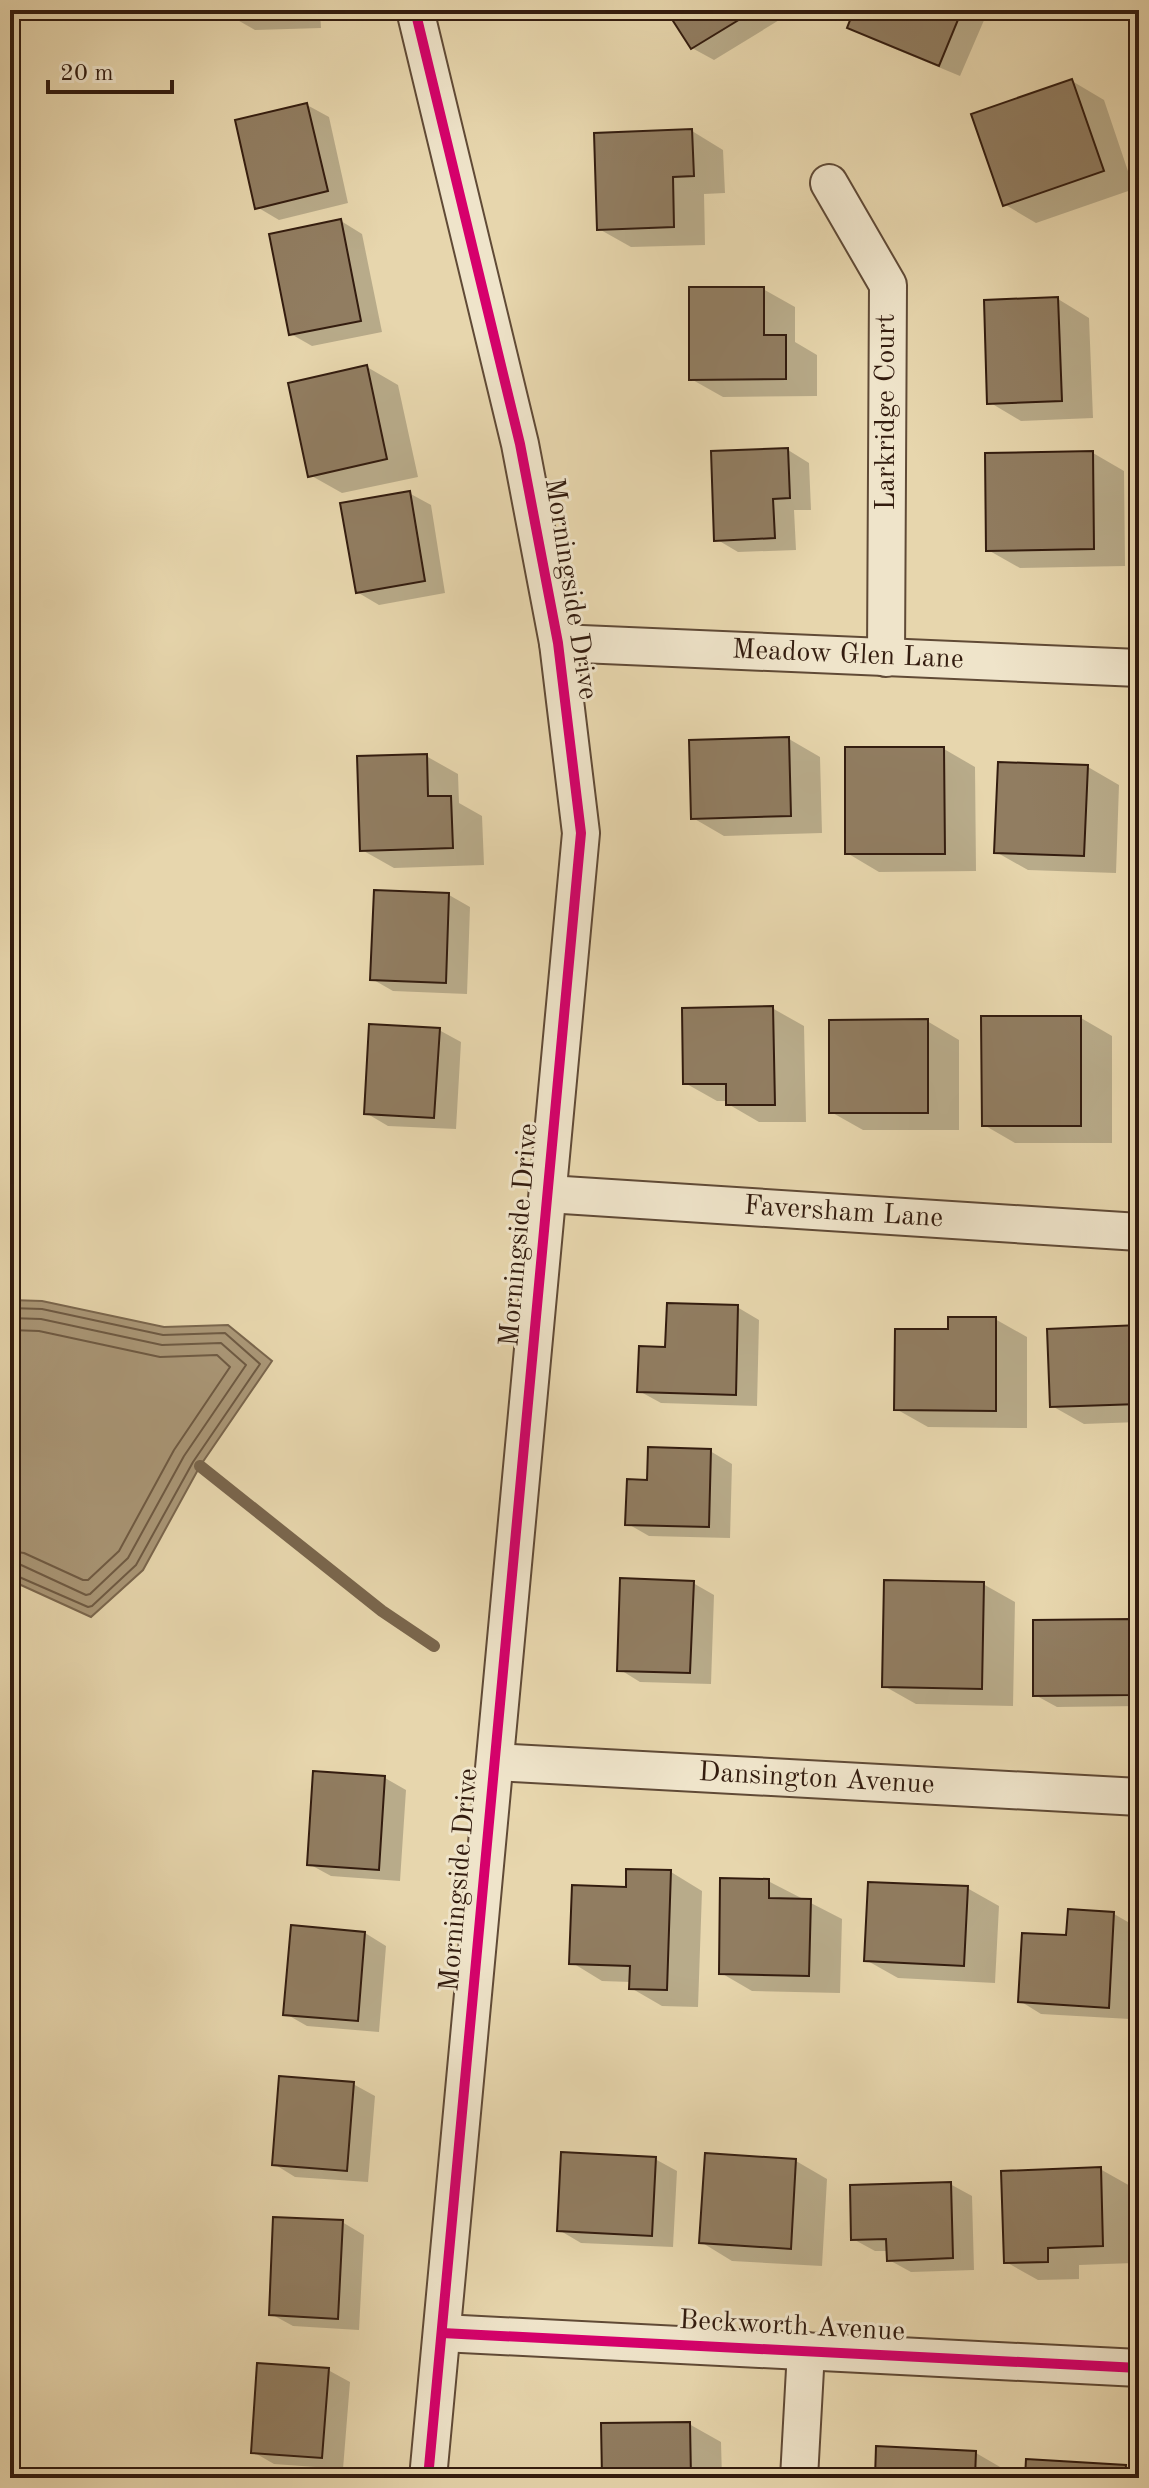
<svg xmlns="http://www.w3.org/2000/svg" width="1149" height="2488" font-family="'Old Standard TT',serif">
	<rect width="100%" height="100%" fill="#e7d6ad"/>
	<filter id="stains"><feTurbulence type="fractalNoise" baseFrequency=".0025" numOctaves="4"/><feColorMatrix values="0 0 0 0 .2 0 0 0 0 .09 0 0 0 0 .02 0 0 0 .5 -.17"/></filter>
	<radialGradient id="worn" r=".72"><stop offset=".6" stop-color="#630" stop-opacity="0"/><stop offset="1" stop-color="#630" stop-opacity=".3"/></radialGradient>
	<path fill="#aa9777" stroke="#7a664d" stroke-width="2" d="M10,1300L42,1301L164,1327L228,1325L272,1361L200,1466L143,1570L91,1617L10,1580Z"/>
	<path fill="#0003" d="M233,10H320L321,28L255,30L234,18Z
		M669,10H793L794,11L714,60L692,48Z
		M856,10H986L988,11L960,76L871,39L850,27Z
		M1072,81L1104,100L1134,189L1036,223L1004,204Z
		M307,105L329,117L348,203L279,220L257,207Z
		M692,131L723,150L725,193L704,194L705,245L631,247L599,229Z
		M341,221L362,234L382,332L312,346L291,334Z
		M763,289L795,307V342L817,355V396L723,397L691,379Z
		M1058,299L1089,318L1093,418L1021,421L989,402Z
		M367,367L398,385L418,477L342,493L310,475Z
		M788,450L809,463L811,510H794L796,550L738,552L716,539Z
		M1093,453L1124,471L1125,566L1020,568L988,550Z
		M409,493L431,505L445,593L379,605L357,592Z
		M789,739L820,757L822,833L724,836L693,818Z
		M944,749L975,767L976,871L879,872L847,853Z
		M426,756L458,774L459,803L482,816L484,865L394,868L362,850Z
		M1088,767L1119,785L1116,873L1028,870L996,852Z
		M449,895L470,907L467,994L393,991L372,979Z
		M772,1008L804,1026L806,1122H759L728,1104V1101H717L685,1083Z
		M1081,1018L1112,1036V1143H1015L984,1125Z
		M927,1021L959,1040V1130H863L831,1112Z
		M439,1030L461,1042L456,1129L388,1126L366,1113Z
		M737,1307L759,1320L757,1406L661,1403L639,1391L667,1349Z
		M995,1319L1027,1337V1428L928,1427L896,1409Z
		M1139,1327V1422L1084,1424L1052,1406Z
		M710,1451L732,1464L730,1538L649,1536L628,1524L649,1482Z
		M693,1583L714,1595L711,1684L640,1682L619,1669Z
		M983,1584L1015,1602L1013,1706L916,1704L884,1686Z
		M1131,1621L1139,1626V1706L1057,1707L1035,1695Z
		M385,1778L406,1790L400,1881L331,1876L309,1864Z
		M671,1872L702,1891L698,2007L662,2006L631,1988V1982L602,1981L571,1962L628,1889Z
		M768,1881L842,1919L840,1993L752,1991L721,1973Z
		M967,1888L999,1906L995,1983L898,1978L866,1960Z
		M1114,1914L1135,1926L1130,2019L1041,2014L1020,2001L1068,1937Z
		M365,1933L386,1946L379,2032L307,2026L286,2014Z
		M353,2084L375,2096L368,2182L295,2177L274,2164Z
		M655,2159L677,2171L673,2247L581,2243L559,2230Z
		M796,2161L827,2179L822,2266L732,2261L701,2242Z
		M1100,2169L1132,2187L1134,2263L1079,2265V2279L1038,2280L1006,2262Z
		M950,2184L972,2196L974,2270L911,2272L889,2260V2251H875L853,2239Z
		M342,2222L364,2235L359,2330L293,2326L271,2314Z
		M328,2370L350,2382L343,2469L274,2464L253,2452Z
		M689,2424L721,2442L722,2478H604Z
		M976,2453L1007,2471V2478H877Z
		M1125,2467L1139,2475V2478H1027Z"/>
	<g fill="none" stroke-linecap="round" stroke-linejoin="round">
		<path stroke="#6e5a43" stroke-width="2" d="M10,1308L42,1309L163,1335L225,1333L260,1364L193,1462L136,1565L92,1606L88,1607L10,1573
			M10,1318L41,1319L162,1345L221,1343L246,1365L184,1456L128,1558L90,1594L86,1595L19,1564L10,1563
			M10,1330L39,1331L160,1357L217,1355L230,1367L174,1450L119,1551L88,1580H83L24,1553L10,1551"/>
		<path stroke="#7a664d" stroke-width="12" d="M200,1466L382,1611L434,1646"/>
	</g>
	<path fill="#917d61" stroke="#331c0f" stroke-width="2" d="M231,10H299L300,17L232,19Z
		M666,10H755L691,49Z
		M854,10H962L939,66L847,28Z
		M1072,79L1104,171L1003,206L971,114Z
		M307,103L328,191L255,209L235,120Z
		M692,129L694,176L673,177L674,227L597,230L594,133Z
		M341,219L361,321L289,335L269,234Z
		M689,287H764V335H786V379L689,380Z
		M1058,297L1062,401L987,404L984,300Z
		M367,365L387,459L308,477L288,383Z
		M788,448L790,498L773,499L775,538L714,541L711,451Z
		M1093,451L1094,549L986,551L985,453Z
		M410,491L425,581L356,593L340,503Z
		M789,737L791,816L691,819L689,740Z
		M845,747H944L945,854H845Z
		M427,754L428,796H451L453,848L360,851L357,756Z
		M998,762L1088,765L1084,856L994,853Z
		M374,890L449,893L446,983L370,980Z
		M773,1006L775,1105H726V1084H683L682,1008Z
		M981,1016H1081V1126H982Z
		M928,1019V1113H829V1020Z
		M369,1024L440,1028L434,1118L364,1114Z
		M1131,1048H1139V1129H1133Z
		M667,1303L738,1305L736,1395L637,1392L639,1346L665,1347Z
		M948,1317H996V1411L894,1410L895,1329H948Z
		M1139,1325V1404L1050,1407L1047,1329Z
		M648,1447L711,1449L709,1527L625,1525L627,1479L647,1480Z
		M620,1578L694,1581L690,1673L617,1671Z
		M884,1580L984,1582L982,1689L882,1687Z
		M1131,1619V1695L1033,1696V1620Z
		M313,1771L385,1776L379,1870L307,1865Z
		M626,1869L671,1870L667,1990L629,1989L630,1966L569,1964L572,1885L626,1887Z
		M720,1878L769,1879V1898L811,1899L809,1976L719,1974Z
		M868,1882L968,1886L964,1966L864,1961Z
		M1068,1909L1114,1912L1109,2008L1018,2002L1022,1933L1066,1935Z
		M291,1925L365,1932L358,2021L283,2015Z
		M279,2076L354,2082L347,2171L272,2165Z
		M561,2152L656,2157L652,2236L557,2231Z
		M705,2153L796,2159L791,2249L699,2243Z
		M1101,2167L1103,2246L1048,2248V2262L1004,2263L1001,2171Z
		M951,2182L953,2258L887,2261L886,2239L851,2240L850,2185Z
		M273,2217L343,2220L338,2319L269,2315Z
		M257,2363L329,2368L322,2458L251,2453Z
		M690,2422L691,2478H602L601,2423Z
		M876,2446L976,2451L975,2478H875Z
		M1026,2459L1126,2465L1125,2478H1025Z"/>
	<g fill="none" stroke-linecap="round" stroke-linejoin="round">
		<g stroke="#604a36" stroke-width="40">
			<g id="street">
				<path d="M415,10L520,444L558,643L581,833L428,2478"/>
				<path d="M829,183L888,285L886,658"/>
				<path id="s1" d="M558,643L1139,668"/>
				<path id="s2" d="M548,1194L1139,1232"/>
				<path id="s3" d="M495,1762L1139,1797"/>
				<path d="M442,2333L1139,2368"/>
				<path d="M799,2478L806,2351"/>
			</g>
		</g>
		<use href="#street" stroke="#efe4ca" stroke-width="36"/>
		<g stroke="#efe4ca" stroke-width="15">
			<path id="cycleway" d="M415,10L520,444L558,643L581,833L428,2478
				M442,2333L1139,2368"/>
		</g>
		<use href="#cycleway" stroke="#d6006c" stroke-width="10"/>
	</g>
	<g text-anchor="middle" dominant-baseline="central" stroke-width="6" stroke-linejoin="round" paint-order="stroke">
		<g font-size="28" fill="#331c0f" stroke="#efe4ca">
			<text transform="translate(887 412) rotate(-90)">Larkridge Court</text>
			<text transform="translate(570 589) rotate(81)">Morningside Drive</text>
			<text stroke="none"><textPath href="#s1" startOffset="290">Meadow Glen Lane</textPath></text>
			<text stroke="none"><textPath href="#s2" startOffset="296">Faversham Lane</textPath></text>
			<text transform="translate(520 1235) rotate(-85)">Morningside Drive</text>
			<text stroke="none"><textPath href="#s3" startOffset="322">Dansington Avenue</textPath></text>
			<text transform="translate(460 1880) rotate(-85)">Morningside Drive</text>
			<text transform="translate(792 2327) rotate(3)">Beckworth Avenue</text>
		</g>
	</g>
	<rect width="1149" height="2488" fill="none" stroke="#e7d6ad" stroke-width="40"/>
	<rect x="12" y="12" width="1125" height="2464" fill="none" stroke="#331c0f" stroke-width="4"/>
	<rect x="20" y="20" width="1109" height="2448" fill="none" stroke="#331c0f" stroke-width="2"/>
	<path d="M48 80v12h124v-12" fill="none" stroke="#331c0f" stroke-width="4"/>
	<text x="60" y="80" font-size="24" fill="#331c0f" stroke="#efe4ca" stroke-width="6" paint-order="stroke">20 m</text>
	<rect width="100%" height="100%" filter="url(#stains)"/>
	<rect width="100%" height="100%" fill="url(#worn)"/>
</svg>
